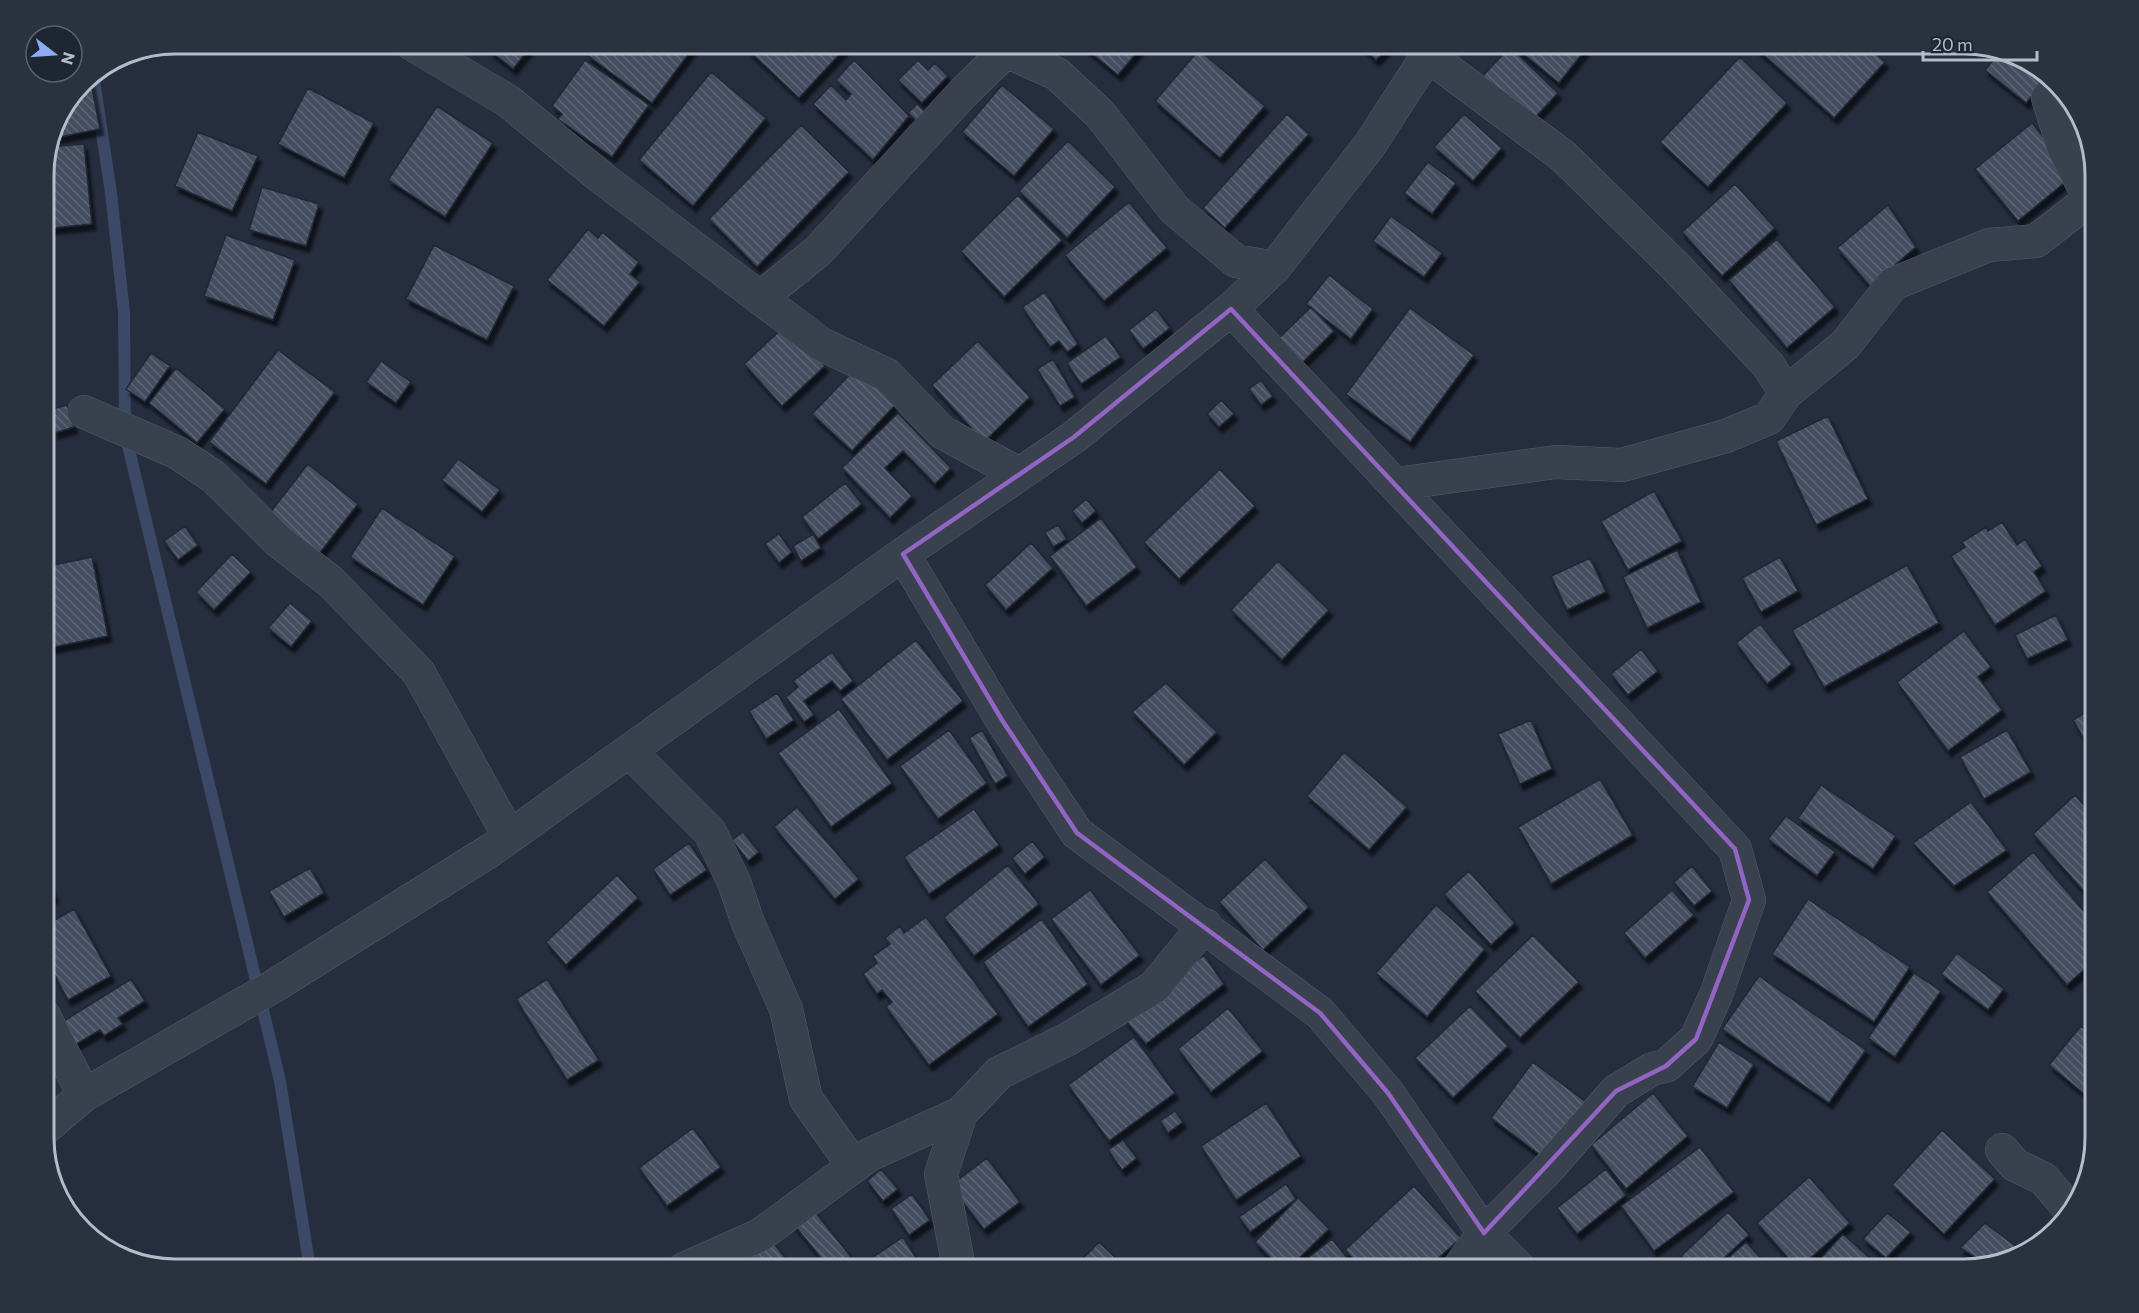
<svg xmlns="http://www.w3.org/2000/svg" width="2139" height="1313" font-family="Commissioner,sans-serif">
	<defs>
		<pattern id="building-back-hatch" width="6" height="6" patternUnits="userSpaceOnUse" patternTransform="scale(1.5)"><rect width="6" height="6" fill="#444d60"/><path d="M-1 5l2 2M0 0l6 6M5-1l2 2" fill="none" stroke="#5d6575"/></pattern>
		<filter id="shadow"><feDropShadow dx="3.5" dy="6" stdDeviation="1.5" flood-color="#0009"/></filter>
	</defs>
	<rect width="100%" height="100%" fill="#252d3e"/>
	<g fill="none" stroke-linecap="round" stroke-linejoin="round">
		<path stroke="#3b4967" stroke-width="12" d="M93,74L111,193L124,312L125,433L280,1081L310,1269"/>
	</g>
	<path fill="url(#building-back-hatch)" stroke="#202735" stroke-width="1.5" filter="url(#shadow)" d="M496,44H533L513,69L490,51Z
		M596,44H696L652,103L587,55Z
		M756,44H849L799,98L749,51Z
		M1080,44H1144L1118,75Z
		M1359,44H1392L1376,60Z
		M1511,44H1578L1585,50L1559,83Z
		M1758,44H1865L1885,62L1834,118L1755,47Z
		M1510,47L1558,93L1525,128L1477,82Z
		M1199,50L1265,106L1220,158L1155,101Z
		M1999,53L2030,61L2047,78L2026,103L1985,70Z
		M1740,57L1787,103L1708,187L1660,142Z
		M585,60L649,105L612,157L558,119L562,114L552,106Z
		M854,60L909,116L873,160L813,104L831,85L846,100L851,94L836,80Z
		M918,60L928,70L935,63L948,76L922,103L898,80Z
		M711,72L766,118L693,206L639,160Z
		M90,77L100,129L50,139L54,124L82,82Z
		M1002,85L1054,129L1014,176L962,132Z
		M308,88L374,123L344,178L278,144Z
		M2065,95L2078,109L2095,166V185Z
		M917,104L930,116L921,125L908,113Z
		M437,106L493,143L445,217L388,180Z
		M1287,114L1309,134L1225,228L1203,208Z
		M1464,114L1502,148L1473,181L1434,147Z
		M2032,123L2074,175L2018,221L1975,169Z
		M801,125L849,172L757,267L709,219Z
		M198,132L258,156L232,211L175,186Z
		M1068,141L1115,187L1067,238L1019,191Z
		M84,144L92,224L44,229V166L48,147Z
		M1428,162L1456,183L1432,214L1404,193Z
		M1735,184L1775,228L1722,276L1682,232Z
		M262,187L319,204L306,246L249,230Z
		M1018,195L1062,240L1004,297L961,251Z
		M1129,202L1167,248L1104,301L1065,255Z
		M1888,205L1916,247L1870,286L1837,248Z
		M1391,216L1442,253L1424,277L1373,241Z
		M588,229L598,238L602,232L639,262L630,274L640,282L604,326L547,280Z
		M226,235L295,260L273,320L204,296Z
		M1777,239L1835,307L1787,348L1729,280Z
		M434,245L514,286L487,340L406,299Z
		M1329,275L1373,309L1351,339L1306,304Z
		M1045,292L1078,344L1067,352L1059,341L1050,347L1022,307Z
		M1311,307L1334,331L1302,363L1279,338Z
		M1410,308L1474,355L1410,442L1346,394Z
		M1156,309L1170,328L1143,349L1129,330Z
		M787,324L825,366L782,406L744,364Z
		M1106,336L1121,357L1081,384L1067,363Z
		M978,341L1030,397L984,442L932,385Z
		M278,350L335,392L266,484L209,442Z
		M151,353L170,366L145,402L126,389Z
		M1053,359L1075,397L1060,406L1037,369Z
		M381,361L411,382L396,403L366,382Z
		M176,368L225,409L197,443L149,403Z
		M856,368L895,405L852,451L812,414Z
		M1261,380L1273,396L1261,405L1249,389Z
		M1221,400L1234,414L1219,427L1207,414Z
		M67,405L74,427L55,433L49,410Z
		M898,413L951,468L935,484L903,451L885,468L912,496L890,518L842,468Z
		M1828,416L1868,499L1816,525L1776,441Z
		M458,459L500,490L482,512L442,480Z
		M308,464L358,504L319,554L269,514Z
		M1220,469L1255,506L1179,579L1144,542Z
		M845,483L862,504L818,539L802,517Z
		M1654,491L1682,541L1628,570L1601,521Z
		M1086,499L1096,511L1082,523L1072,511Z
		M382,508L455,556L423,605L350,557Z
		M1101,518L1137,567L1086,606L1050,556Z
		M2002,522L2017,545L2025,539L2042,566L2034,572L2046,591L1995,625L1951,556L1965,547L1962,542L1986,527L1988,531Z
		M1058,525L1067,539L1053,547L1045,532Z
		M185,526L198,545L178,560L164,541Z
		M779,534L792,552L779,563L765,544Z
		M813,534L821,548L801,561L793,546Z
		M1031,543L1053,568L1006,610L985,585Z
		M1677,550L1701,602L1647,628L1623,577Z
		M232,554L251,572L214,610L196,592Z
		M92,557L108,636L44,649V567Z
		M1780,557L1798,591L1761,612L1742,578Z
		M1590,558L1606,592L1567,610L1551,576Z
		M1278,561L1329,610L1282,660L1231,610Z
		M1907,565L1939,623L1824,687L1792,630Z
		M290,603L312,621L291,647L268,628Z
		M2056,615L2068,640L2027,659L2015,635Z
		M1760,624L1792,664L1767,684L1736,643Z
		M1964,631L1991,667L1978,677L2002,710L1948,751L1897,682Z
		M916,640L963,701L887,760L841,699Z
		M1641,649L1658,671L1628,695L1611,674Z
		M832,652L853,681L840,691L832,681L804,701L814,715L804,722L786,697L798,687L793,681Z
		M1166,683L1217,732L1184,765L1132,712Z
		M777,693L794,720L766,739L749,711Z
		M2095,707V758L2073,720Z
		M839,709L892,783L831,827L778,753Z
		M1531,720L1552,769L1520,784L1498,734Z
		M949,730L987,783L938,819L900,766Z
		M982,730L1008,776L995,784L969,738Z
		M2007,730L2031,772L1984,799L1960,757Z
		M1344,752L1407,807L1369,850L1307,796Z
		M1600,779L1633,835L1551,884L1518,827Z
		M1821,785L1896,836L1873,869L1798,818Z
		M2075,795L2095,818V904L2033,834Z
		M1971,802L2007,850L1954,886L1913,843Z
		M797,807L859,879L835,899L774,827Z
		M974,809L999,845L929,894L904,857Z
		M1786,816L1835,852L1817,876L1768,839Z
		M743,832L759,852L748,861L732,840Z
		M1032,841L1045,857L1025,874L1012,858Z
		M689,843L707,870L670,895L653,869Z
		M2033,852L2095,924V960L2067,985L1987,892Z
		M1265,859L1309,907L1263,950L1219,902Z
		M1008,865L1039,904L974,956L944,917Z
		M1692,866L1712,891L1694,906L1674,882Z
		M310,868L324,893L284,917L269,891Z
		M44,871L55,896L44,901Z
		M1469,871L1515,923L1491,945L1444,894Z
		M617,875L638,898L566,965L546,942Z
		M1090,890L1140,955L1101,985L1051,919Z
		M1672,890L1694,915L1645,958L1624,933Z
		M1808,899L1910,967L1874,1022L1772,954Z
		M1436,905L1485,949L1427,1017L1376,973Z
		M74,909L111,976L68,1000L44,955V934L52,930L48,924Z
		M926,917L998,1014L929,1065L886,1007L892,1002L882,990L877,994L863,974L877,963L873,956L890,944L885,938L900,926L904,933Z
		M1042,919L1088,984L1028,1027L983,962Z
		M1533,935L1579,982L1520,1038L1475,991Z
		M1957,953L2004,989L1988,1010L1941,974Z
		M1204,955L1224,984L1146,1044L1125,1020Z
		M1914,973L1941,991L1895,1057L1868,1038Z
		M1759,976L1866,1050L1829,1103L1722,1029Z
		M131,979L145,1001L118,1018L123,1024L104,1036L100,1030L73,1046L59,1024Z
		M547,979L599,1060L567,1080L516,999Z
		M1470,1006L1508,1046L1453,1098L1415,1058Z
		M1228,1008L1263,1051L1211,1092L1178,1049Z
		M2081,1026L2095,1038V1103L2049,1065Z
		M1134,1037L1175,1093L1109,1141L1068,1085Z
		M1719,1042L1754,1064L1727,1108L1692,1087Z
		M1533,1062L1590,1105L1548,1161L1491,1118Z
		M1653,1093L1688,1136L1626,1189L1591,1145Z
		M1266,1103L1301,1156L1236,1200L1201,1146Z
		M1175,1111L1183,1122L1168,1133L1160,1121Z
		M693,1128L721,1167L667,1206L639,1168Z
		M1942,1130L1995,1179L1944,1234L1892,1185Z
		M1123,1140L1137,1158L1122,1170L1108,1150Z
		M1700,1147L1734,1192L1654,1251L1621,1206Z
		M987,1158L1020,1202L984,1229L950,1186Z
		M881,1169L898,1189L883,1201L867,1181Z
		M1606,1169L1626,1195L1577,1234L1557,1208Z
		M1809,1177L1850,1223L1798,1269L1757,1223Z
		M1286,1184L1296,1199L1250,1232L1239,1217Z
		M1414,1186L1461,1238L1426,1269H1362L1345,1250Z
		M912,1194L930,1220L909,1235L891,1209Z
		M1298,1198L1329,1229L1288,1269H1282L1255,1242Z
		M809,1204L851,1257L835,1269H830L790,1220Z
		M1728,1212L1749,1235L1712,1269H1693L1681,1256Z
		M1887,1213L1911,1232L1886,1258L1863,1239Z
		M1985,1223L2025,1253L1987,1264L1960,1248Z
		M1843,1234L1882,1269L1812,1268Z
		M903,1237L916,1258L899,1269H871L866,1262Z
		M1332,1239L1356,1269H1294Z
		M772,1241L794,1269H737Z
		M1099,1242L1127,1269H1073Z
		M1746,1242L1771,1269H1716Z"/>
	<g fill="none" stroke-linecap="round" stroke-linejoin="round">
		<g stroke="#545b69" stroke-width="34">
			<path id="minor" d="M412,44L508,101L602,178L821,344L887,375L942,432L1019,474
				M999,44L1006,51L1057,74L1100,114L1174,209L1236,261L1274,268
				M1426,54L1563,156L1677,268L1768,365L1786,393
				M760,298L818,251L962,94L1006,51L1004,44
				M1231,309L1735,849L1749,900L1716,995L1696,1039L1666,1066L1652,1069L1616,1091L1546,1171L1484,1233L1458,1269
				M84,412L178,453L214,477L277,540L331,582L419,673L509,836
				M1396,484L1556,462L1622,465L1726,436L1769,418L1786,393L1845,345L1893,284L1989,245L2036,241L2090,199L2064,148L2048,98L2057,88
				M903,554L1002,720L1077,833L1320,1013L1388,1093L1484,1233L1520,1269
				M630,752L710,832L734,882L748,923L786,1009L806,1099L854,1166
				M44,1016L84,1095
				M44,1129L84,1095L274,986L491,850L903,554L1074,437L1231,309L1274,268L1369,146L1435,44
				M2002,1150L2015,1165L2044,1179L2071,1211
				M684,1269L760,1235L869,1155L961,1113L999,1073L1068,1039L1154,987L1205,925
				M954,1269L957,1257L941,1174L961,1113"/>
		</g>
		<use href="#minor" stroke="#39404e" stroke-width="33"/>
	</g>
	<path fill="none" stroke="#9265c3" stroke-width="4.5" stroke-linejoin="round" d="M1231,309L1735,849L1749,900L1696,1039L1666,1066L1616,1091L1484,1233L1388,1093L1320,1013L1077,833L1002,720L903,554L1074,437Z"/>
	<path d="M0 0H2139V1313H0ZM175 54H1964A121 121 0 0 1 2085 175V1138A121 121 0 0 1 1964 1259H175A121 121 0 0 1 54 1138V175A121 121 0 0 1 175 54Z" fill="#2a313f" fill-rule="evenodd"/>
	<path fill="none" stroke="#b5bbc9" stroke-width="3" d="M175 54H1964A121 121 0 0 1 2085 175V1138A121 121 0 0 1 1964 1259H175A121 121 0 0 1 54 1138V175A121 121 0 0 1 175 54Z"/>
	<g transform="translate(54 54) rotate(107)"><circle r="28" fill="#1e2533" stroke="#5a616f" stroke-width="1.5"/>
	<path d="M0-4.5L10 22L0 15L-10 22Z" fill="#8dacf6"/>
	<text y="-9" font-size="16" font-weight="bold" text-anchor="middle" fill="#b5bbc9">N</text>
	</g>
	<path d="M1923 51v9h114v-9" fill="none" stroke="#b5bbc9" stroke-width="3"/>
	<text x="1932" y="51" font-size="18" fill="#b5bbc9" stroke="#1e2533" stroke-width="4.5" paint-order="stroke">20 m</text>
</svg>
